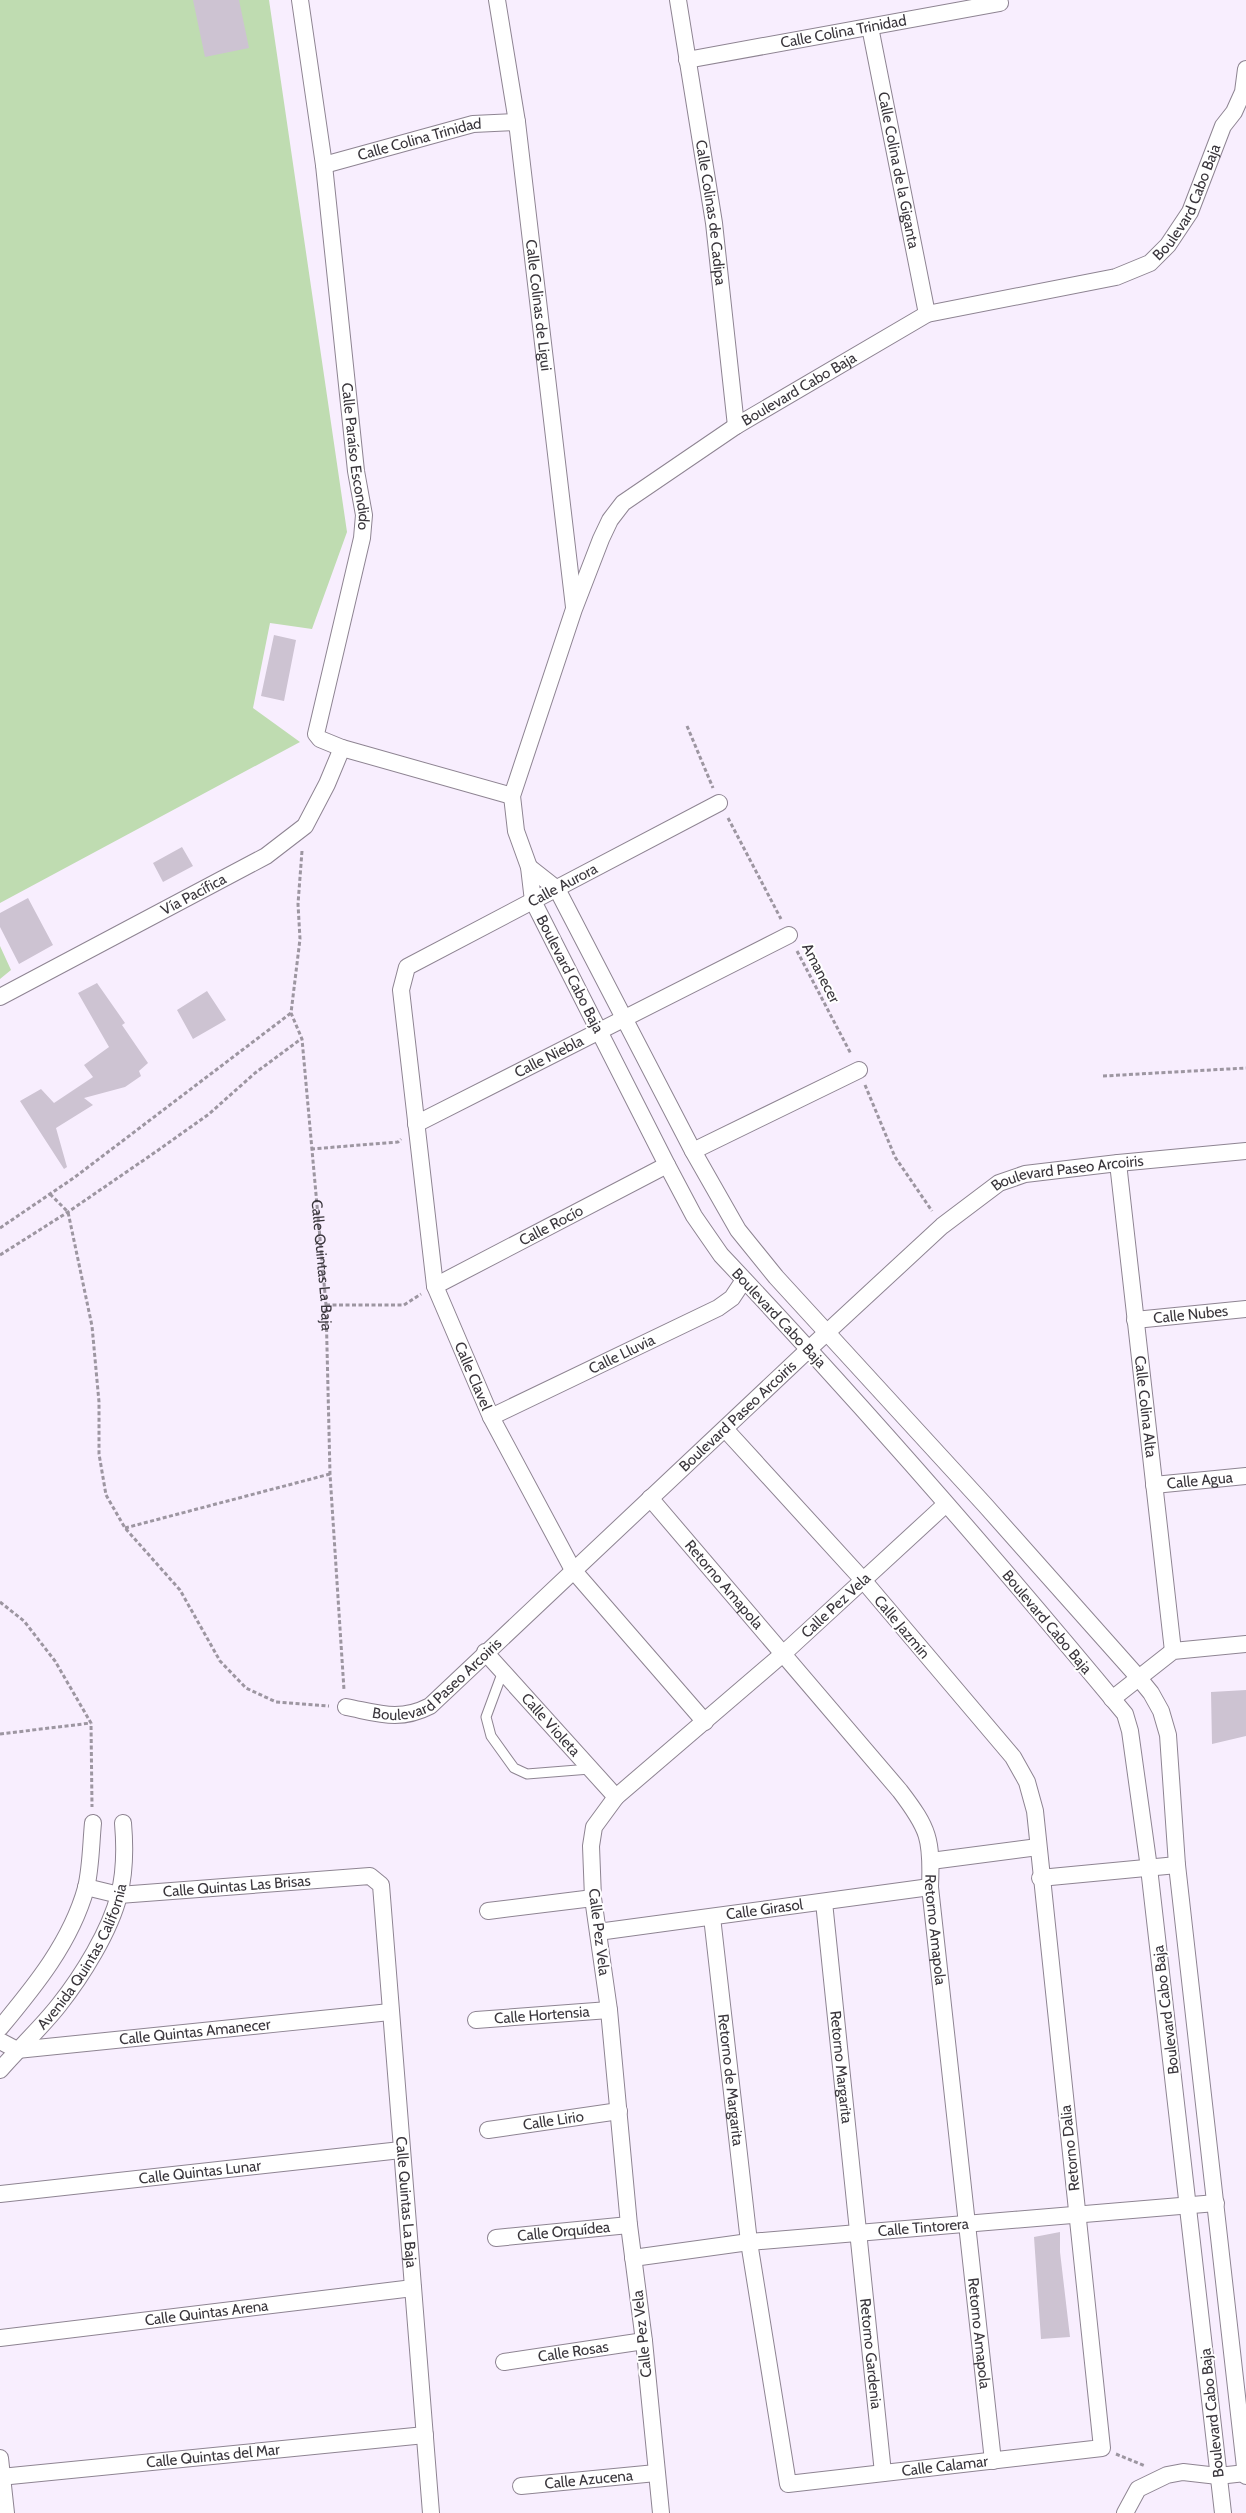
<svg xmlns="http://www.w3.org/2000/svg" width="1246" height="2513" font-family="Cabin,sans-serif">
	<rect width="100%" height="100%" fill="#f8eefe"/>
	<path fill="#bfdcb1" d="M0,0H269L347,532L312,629L270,623L253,708L300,742L0,903Z
		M0,946L11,970L0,979Z"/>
	<path fill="#cdc3d2" d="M193,0H239L249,48L205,57Z
		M274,635L296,640L284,701L261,696Z
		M182,847L193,866L163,882L153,863Z
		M28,898L53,945L19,964L0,927V913Z
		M97,983L125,1023L122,1025L148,1063L139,1071L141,1076L125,1087L84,1098L93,1105L56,1128L67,1167L64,1169L20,1101L41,1089L54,1103L93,1077L84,1065L109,1047L78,993Z
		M207,991L226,1020L193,1039L177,1010Z
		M1246,1690V1736L1212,1744L1211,1692Z
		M1060,2232V2252L1070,2337L1041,2339L1034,2237Z"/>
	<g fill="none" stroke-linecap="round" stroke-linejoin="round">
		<g stroke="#8e8492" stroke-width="11">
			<path id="service" d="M503,1671L486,1717L491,1736L514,1768L527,1774L590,1769"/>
		</g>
		<g stroke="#8e8492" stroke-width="18">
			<g id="minor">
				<path id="s2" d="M300,0L324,165L356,471L364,515L362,538L316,734L320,739L342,748L512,796"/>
				<path id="s3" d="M497,0L517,122L574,607"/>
				<path id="s4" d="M678,0L714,223L736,426"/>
				<path id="s5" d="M870,27L927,314"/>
				<path id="s6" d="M687,60L1000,3"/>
				<path id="s7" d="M324,165L473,124L517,122"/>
				<path d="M529,867L557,889L693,1151L738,1230L776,1277L985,1505L1138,1677L1151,1693L1161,1711L1168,1735L1177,1865L1246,2476"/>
				<path id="s8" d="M0,997L266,856L305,826L327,784L342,748"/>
				<path id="s9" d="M416,1124L789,935"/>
				<path d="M693,1151L859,1070"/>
				<path id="s10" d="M1118,1163L1173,1651"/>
				<path id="s11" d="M435,1286L667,1165"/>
				<path id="s12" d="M1135,1320L1246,1309"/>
				<path id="s13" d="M491,1417L718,1308L732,1298L744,1280"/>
				<path id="s14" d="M1154,1485L1246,1476"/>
				<path id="s15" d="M650,1498L900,1791C929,1829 932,1839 930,1887L993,2461"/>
				<path id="s16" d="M485,1652L616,1797"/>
				<path d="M1112,1699L1173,1651L1246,1644"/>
				<path id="s17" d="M346,1707C378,1713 399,1722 430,1706L809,1349L942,1226L999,1183L1025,1174L1118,1163L1246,1151"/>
				<path id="s18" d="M705,1722L573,1570L491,1417L435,1286L401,990L407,967L719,803"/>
				<path d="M931,1861L1038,1847"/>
				<path d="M1040,1878L1177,1865"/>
				<path id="s19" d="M86,1887L119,1895L370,1876L381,1885L431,2513"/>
				<path id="s20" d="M824,1902L883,2473"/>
				<path d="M488,1911L593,1898"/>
				<path id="s21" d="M712,1917L749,2242L788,2484L1102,2448L1035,1811L1027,1782L1013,1757L863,1580L725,1429"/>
				<path id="s22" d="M598,1932L930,1887"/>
				<path id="s23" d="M476,2020L609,2010"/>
				<path d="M0,2028C35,1986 71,1942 86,1888C91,1867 91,1843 93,1823"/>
				<path id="s24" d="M0,2041L17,2050L390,2012"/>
				<path id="s25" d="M0,2070C19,2048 41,2028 59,2005C82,1976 110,1931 119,1895C125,1872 125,1846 123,1823"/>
				<path id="s26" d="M488,2130L619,2111"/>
				<path id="s27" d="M0,2194L401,2150"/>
				<path id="s28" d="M496,2238L629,2225"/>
				<path id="s29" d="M633,2258L749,2242L1216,2203"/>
				<path id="s30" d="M0,2338L413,2288"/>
				<path id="s31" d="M504,2362L644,2341"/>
				<path d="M0,2458L6,2513"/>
				<path id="s32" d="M0,2477L425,2435"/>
				<path id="s33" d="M521,2486L656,2473"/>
				<path id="s34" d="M661,2513L644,2341L629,2225L609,2010L593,1898L591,1846L594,1827L616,1797L784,1653L946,1504"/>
				<path d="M1125,2513L1138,2489L1167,2475L1183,2472L1218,2476L1246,2473"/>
				<path id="s35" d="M1223,2513L1149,1868L1130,1731L1125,1714C995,1557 861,1403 721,1255L694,1216L667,1165L533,901L529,867L516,831L512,796L574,609L601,539L610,520L623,503L736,426L927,314L1116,277L1150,263L1168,245L1190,212L1223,126L1234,112L1243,92L1246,69"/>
			</g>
		</g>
		<g stroke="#9d96a1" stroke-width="3" stroke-dasharray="4 2.5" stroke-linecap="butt">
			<path d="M687,726L713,788"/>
			<path d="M728,818L781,919"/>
			<path id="s1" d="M302,851L298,904L300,939L291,1013L302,1039L326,1305L330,1474L344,1690"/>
			<path d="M797,951L851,1054"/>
			<path d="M1103,1076L1246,1068"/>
			<path d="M865,1085L895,1157L932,1211"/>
			<path d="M311,1149L398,1142L401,1139"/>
			<path d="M50,1194L68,1212L92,1326L99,1402V1454L106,1495L125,1528L180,1590L220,1661L246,1688L276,1702L329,1706"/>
			<path d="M0,1228L75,1177L291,1013"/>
			<path d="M0,1255L68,1212L157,1151L209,1114L255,1073L301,1039"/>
			<path d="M326,1305H404L421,1294"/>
			<path d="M125,1528L330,1474"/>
			<path d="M0,1602L24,1621L55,1661L91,1723L92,1807"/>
			<path d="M0,1734L91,1723"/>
			<path d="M1116,2454L1145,2466"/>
		</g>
		<use href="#service" stroke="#fff" stroke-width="9"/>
		<use href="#minor" stroke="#fff" stroke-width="16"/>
	</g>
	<g text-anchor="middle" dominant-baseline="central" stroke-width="4" stroke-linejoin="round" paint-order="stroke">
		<g font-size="15" fill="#3a363c" stroke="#fff">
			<text stroke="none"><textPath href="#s6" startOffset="159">Calle Colina Trinidad</textPath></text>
			<text stroke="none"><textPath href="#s7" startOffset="99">Calle Colina Trinidad</textPath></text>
			<text stroke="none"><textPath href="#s5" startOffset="146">Calle Colina de la Giganta</textPath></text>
			<text stroke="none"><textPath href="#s35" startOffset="2900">Boulevard Cabo Baja</textPath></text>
			<text stroke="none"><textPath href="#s4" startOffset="215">Calle Colinas de Cadipa</textPath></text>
			<text stroke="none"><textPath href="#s3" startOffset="308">Calle Colinas de Ligui</textPath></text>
			<text stroke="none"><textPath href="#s35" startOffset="2450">Boulevard Cabo Baja</textPath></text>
			<text stroke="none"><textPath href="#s2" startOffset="460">Calle Paraíso Escondido</textPath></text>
			<text stroke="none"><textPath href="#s18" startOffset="1015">Calle Aurora</textPath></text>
			<text stroke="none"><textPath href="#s8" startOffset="219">Vía Pacífica</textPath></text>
			<text transform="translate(821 973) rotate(63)">Amanecer</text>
			<text transform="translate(570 974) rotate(63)">Boulevard Cabo Baja</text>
			<text stroke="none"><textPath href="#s9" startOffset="149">Calle Niebla</textPath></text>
			<text stroke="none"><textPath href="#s17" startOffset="929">Boulevard Paseo Arcoiris</textPath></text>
			<text stroke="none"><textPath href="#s11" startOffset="131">Calle Rocío</textPath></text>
			<text stroke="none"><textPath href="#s1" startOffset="418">Calle Quintas La Baja</textPath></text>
			<text stroke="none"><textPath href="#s12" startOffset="56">Calle Nubes</textPath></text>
			<text transform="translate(779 1318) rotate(47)">Boulevard Cabo Baja</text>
			<text stroke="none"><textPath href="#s13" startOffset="145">Calle Lluvia</textPath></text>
			<text transform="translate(473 1376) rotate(67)">Calle Clavel</text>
			<text stroke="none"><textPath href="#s10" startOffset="245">Calle Colina Alta</textPath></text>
			<text stroke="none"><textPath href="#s17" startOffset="509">Boulevard Paseo Arcoiris</textPath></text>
			<text stroke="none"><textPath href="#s14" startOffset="46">Calle Agua</textPath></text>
			<text stroke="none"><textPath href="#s15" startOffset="114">Retorno Amapola</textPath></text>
			<text stroke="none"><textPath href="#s34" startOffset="1019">Calle Pez Vela</textPath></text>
			<text transform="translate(1047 1622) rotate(50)">Boulevard Cabo Baja</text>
			<text transform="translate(902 1627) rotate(50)">Calle Jazmín</text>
			<text stroke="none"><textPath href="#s17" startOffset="104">Boulevard Paseo Arcoiris</textPath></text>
			<text stroke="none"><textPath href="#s16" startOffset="98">Calle Violeta</textPath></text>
			<text stroke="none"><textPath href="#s19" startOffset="152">Calle Quintas Las Brisas</textPath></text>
			<text stroke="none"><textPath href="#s22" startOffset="168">Calle Girasol</textPath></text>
			<text stroke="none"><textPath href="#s15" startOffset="532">Retorno Amapola</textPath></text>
			<text transform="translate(599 1932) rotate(83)">Calle Pez Vela</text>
			<text stroke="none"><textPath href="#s25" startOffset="142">Avenida Quintas California</textPath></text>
			<text transform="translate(1166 2010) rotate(-97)">Boulevard Cabo Baja</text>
			<text stroke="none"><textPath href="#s23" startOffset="66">Calle Hortensia</textPath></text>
			<text stroke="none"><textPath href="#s24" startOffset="198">Calle Quintas Amanecer</textPath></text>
			<text stroke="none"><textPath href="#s20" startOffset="166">Retorno Margarita</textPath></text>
			<text stroke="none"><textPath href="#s21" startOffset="164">Retorno de Margarita</textPath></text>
			<text stroke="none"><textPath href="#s26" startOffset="66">Calle Lirio</textPath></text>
			<text transform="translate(1070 2148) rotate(-96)">Retorno Dalia</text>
			<text stroke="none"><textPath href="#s27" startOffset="201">Calle Quintas Lunar</textPath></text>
			<text stroke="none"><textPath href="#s19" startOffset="618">Calle Quintas La Baja</textPath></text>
			<text stroke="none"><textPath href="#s29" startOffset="292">Calle Tintorera</textPath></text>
			<text stroke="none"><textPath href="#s28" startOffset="68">Calle Orquídea</textPath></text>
			<text stroke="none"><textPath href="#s30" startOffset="208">Calle Quintas Arena</textPath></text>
			<text stroke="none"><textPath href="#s15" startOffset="938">Retorno Amapola</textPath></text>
			<text transform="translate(642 2334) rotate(-96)">Calle Pez Vela</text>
			<text stroke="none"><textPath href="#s31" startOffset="70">Calle Rosas</textPath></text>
			<text stroke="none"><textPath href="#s20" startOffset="454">Retorno Gardenia</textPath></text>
			<text transform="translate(1212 2413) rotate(-96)">Boulevard Cabo Baja</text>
			<text stroke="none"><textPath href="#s32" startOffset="214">Calle Quintas del Mar</textPath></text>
			<text stroke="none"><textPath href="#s21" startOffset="730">Calle Calamar</textPath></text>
			<text stroke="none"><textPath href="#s33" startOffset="68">Calle Azucena</textPath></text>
		</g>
	</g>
</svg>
